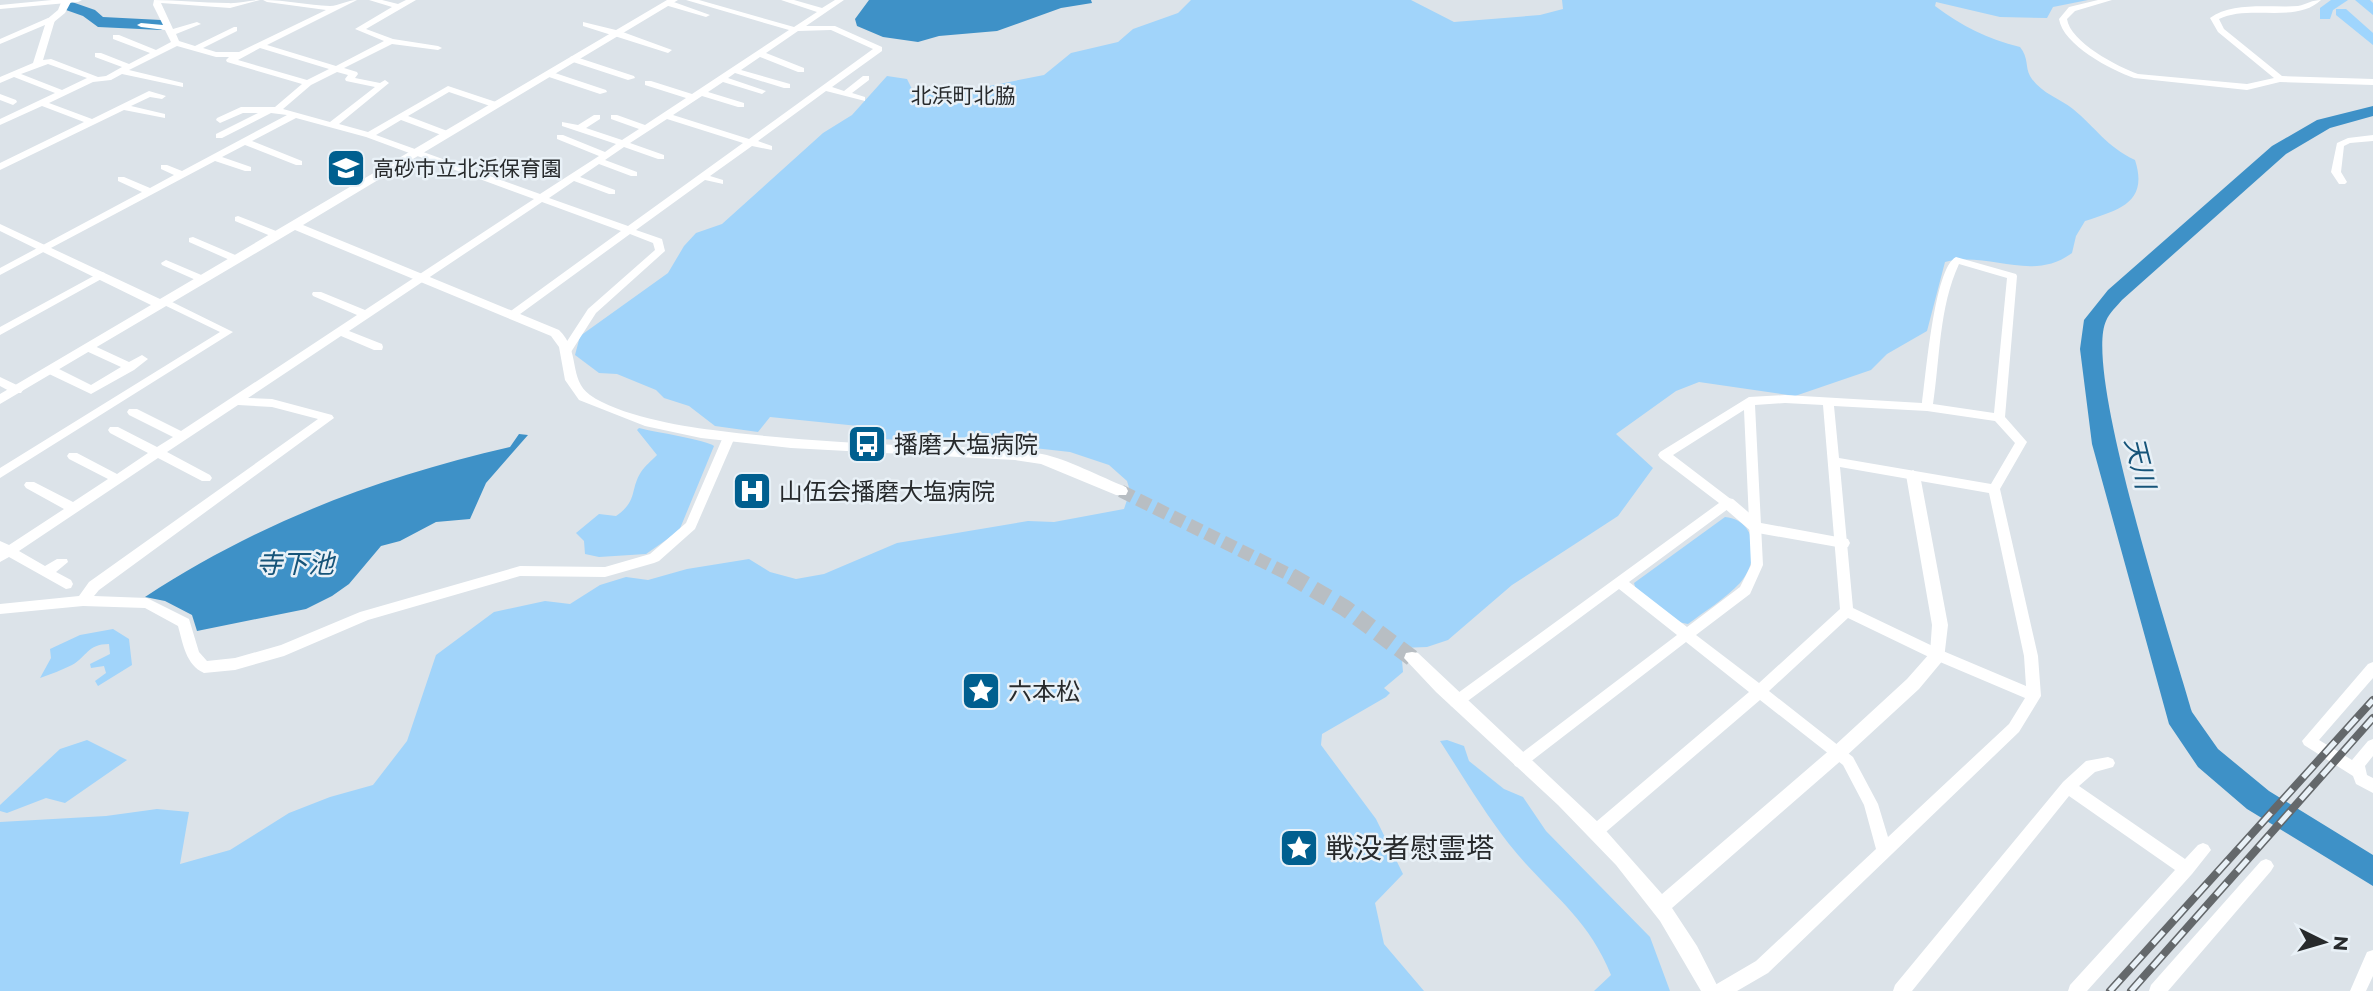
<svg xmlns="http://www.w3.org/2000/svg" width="2373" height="991" font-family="Montserrat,'Noto Sans JP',sans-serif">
	<rect width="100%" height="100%" fill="#dce3e9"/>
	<path fill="#a1d4fa" d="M1191,0H1411L1454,22L1540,15L1563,9L1562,0H2088L2053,7L2047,18L2000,17L1936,2L1935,6C1962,26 1987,39 2020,47C2029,58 2025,67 2030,76C2040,93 2059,98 2073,109C2095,127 2107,147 2135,160C2149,203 2118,210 2085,221L2076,236L2072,253C2032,283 1989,251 1945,262L1927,331L1887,354L1871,370L1795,396L1699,382L1676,391L1616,434L1653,468L1618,516L1512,585L1448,640L1427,647L1401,648L1403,672L1384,688L1390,693L1386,697L1322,734L1321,745L1376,819L1403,874L1375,903L1384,944L1424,991H0V822L106,816L157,809L189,812L180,864L230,850L289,813L330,797L373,785L407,741L436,655L494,612L545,601L570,604L600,585L626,577L648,580L687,569L749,559L770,572L796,579L824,574L897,543L1028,521L1054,522L1124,509L1130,491L1127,481L1109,465L1070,452L989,443L878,439L868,427L770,417L758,432L715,426L689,406L664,398L656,390L617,374L599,373L575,355L580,336L668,273L684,246L696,233L722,224L823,133L852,115L887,76L907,79L915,95L954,93L1044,75L1071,53L1118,42L1133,29L1178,13Z
		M639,428C654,432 707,440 714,446L679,531L646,554L599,557L585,554L584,541L576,533L599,514L616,516C638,501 630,489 641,472C645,466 652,460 657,455L637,430Z
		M1725,517C1758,520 1760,561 1740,583C1725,599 1705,611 1688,624L1678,622L1636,590L1634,583Z
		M113,629L129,639L132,665L98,686L95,681L106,673L104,666L91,668L90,664L110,654L109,644C87,644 87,657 72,665C62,670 51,674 40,678L51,658L50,649L80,635Z
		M87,740L127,760L65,803L46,798L7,813L0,811V805L60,749Z
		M1447,740L1464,746L1469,761L1504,789L1523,797L1546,831L1650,937L1670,991H1594L1611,975C1587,915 1547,892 1509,844C1484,812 1462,775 1440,741Z"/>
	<path fill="#3e91c7" d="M869,0H1091L1092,3L1061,8L997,31L939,36L918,42L883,37L857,26L855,19Z
		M519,434L528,435L486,483L470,519L436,522L400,541L381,546L349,584L332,596L306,609L197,631L192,615L165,601L145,597C260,522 376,478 510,447Z"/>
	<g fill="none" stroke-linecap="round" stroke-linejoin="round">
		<path fill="#3e91c7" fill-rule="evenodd" d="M72,2L95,10L103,17L161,20L169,25L161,30L98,27L83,16L66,10V4Z
			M2373,106V116L2330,128L2286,154L2122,300C2117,306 2109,313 2106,321C2083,372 2173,645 2192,712L2218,749L2269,791L2373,855V886L2247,809L2198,767L2169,724L2092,444L2080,349L2084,320L2108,290L2272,146L2317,120Z"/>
		<path stroke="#b8bec3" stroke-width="13" stroke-dasharray="13 6" stroke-linecap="butt" d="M1121,491L1294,577"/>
		<path stroke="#b8bec3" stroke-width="17" stroke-dasharray="17 9" stroke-linecap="butt" d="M1291,576L1345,608L1412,658"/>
		<path fill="#fff" fill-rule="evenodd" d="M52,0H82L78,2L0,9V5Z
			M154,0C178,0 202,3 227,3C238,4 249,0 260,0L230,8L161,3L173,29L197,22L201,24L176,34L179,41L195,46L234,27H237V31L203,48L216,52H239L326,10L267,2L263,0C286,0 308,5 330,6C339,6 347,0 357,0L267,45L336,66L384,41L355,29L392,7L369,0H382L398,4L406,0H416L366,29L393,39L438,46L442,48L438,50L392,44L344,68L357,72L358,74L355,78L380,83L385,80L389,83L339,124L368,132L448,86L499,103L500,105L496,108L449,92L408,116L450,132V136H444L401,120L376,135L540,194L599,156L557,139V135H563L605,152L616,144L562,126V122L578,125L594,115H600V119L586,128L622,140L639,129L611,119V115H617L645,125L686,98L645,85V81H651L692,94L789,30L686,0H699L794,27L817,12L781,0H794L822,8L835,0H844L806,26H835L882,47V51L832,87L844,91L863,76H869V80L852,93L865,97V101L826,91L758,141L772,146V150L752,146L710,176L723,180V184L705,180L636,230L662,239L665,251L596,313L571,352L567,353L562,349L588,309L655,250L653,243L630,234L516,317H508L507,315L508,313L621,231L542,202L349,331L382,344L383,347L382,350H374L341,336L248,398L272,399L332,415L334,418L99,590L94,596L147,598L189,619L199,652L207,661L235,658L281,645L360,612L520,566L605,567L650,554L686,523L723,437L725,434H733L735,437L695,529L659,561L654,563L605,577L520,576L368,620L284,656L235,670L204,673C186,665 183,644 178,626L145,608L83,606L0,614V604L79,596L89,582L318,419L272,407L238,405L167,452L210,475L212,478L210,481H202L158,458L19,551L45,566L57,559H67L68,562L56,572L71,580L73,584L71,588L66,589L9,557L0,562V541L9,545L64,509L26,488L24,485L26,482H34L73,502L108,479L69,459L67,456L69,453H77L117,474L148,453L110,433L108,430L110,427H118L157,447L173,437L129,415L127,412L129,409H137L181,431L357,315L313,296L312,294L313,292H321L365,310L534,199L366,137L296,118L252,141L302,161V165H296L245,145L222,157L251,167V171H245L215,161L0,275V268L142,192L118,181V177H124L150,188L174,175L161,169V165H167L182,171L287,115L271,113L222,138H216V134L258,113H243L220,123L216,120L217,118L241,107H275L302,84L227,62L226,60L229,57H216L177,46L129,70L183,83V87L122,74L111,80L93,82L49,103L92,119L149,91L166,96L162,99L150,97L131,106L165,114V118L124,110L0,170V163L84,122L42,106L0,125V119L55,93L14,77L0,83V77L33,63L45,25L0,44V39L48,18H54L55,20L43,60L51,59L98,77L106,76L122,67L95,57V53H101L129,64L150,53L113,39V35H119L156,50L171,42L165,30L141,27L137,25L141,23L163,25L153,5ZM831,30L873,49L749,139L673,115L702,96L738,107H744V103L708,92L723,82L762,94L766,91L728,78L735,73L784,88H790V84L741,70L760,57L798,72H804V68L766,53L798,31ZM260,48L329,69L307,80L238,60ZM48,64L87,78L62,90L21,74ZM337,72L348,75L345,79L346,81L375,87L330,122L283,109L311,85ZM667,119L743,143L628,226L549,198L574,181L609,194H615V190L580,177L599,164L631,176H637V172L605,160L624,147L658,159H664V155L630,143Z
			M2098,0H2112L2075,11L2067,19C2070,42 2118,67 2138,74L2247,84L2274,78L2218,32L2210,18C2233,1 2271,8 2298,6C2307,4 2312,0 2321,0C2296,24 2249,4 2219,19L2224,29L2282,76L2373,79V85L2280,82L2247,90L2134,78C2111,70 2063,45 2059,19L2069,7Z
			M665,1H671L710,15L706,17L665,5Z
			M583,22L620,31L672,50L668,53L583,26Z
			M573,56L634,76L635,78L628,80L570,61V57Z
			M549,71L606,90L607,92L600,94L546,76L545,74Z
			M0,94L16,100L17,102L13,105L0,100Z
			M2373,135V141L2350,143L2344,146L2341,172L2347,182L2345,184H2339L2331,172L2337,143L2348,138Z
			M238,216L281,233L282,235L281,237H273L235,221V217Z
			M193,237L240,257L241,259L236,262L232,261L189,242V238Z
			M1956,257L2016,274L2017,276L2005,417L2027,442L2000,489L2038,656L2041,696L2019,732L1768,973L1737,991H1713L1715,985L1756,961L1876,849L1864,805L1843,765L1760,700L1600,837L1595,839L1590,837L1587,832L1590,827L1749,692L1686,642L1525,766L1520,768L1515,766L1513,762L1515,758L1677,635L1619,589L1461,706L1456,708L1451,706L1449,702L1451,698L1719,503L1660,458L1658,455L1660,452L1749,397L1785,395L1922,403C1926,376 1934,268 1956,257ZM1959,264L2007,278L1994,413L1933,404C1940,358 1939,307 1959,264ZM1785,403L1823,405L1840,609L1759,683L1696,635L1750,594L1763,565L1755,405ZM1834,406L1927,411L1995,421L2015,443L1991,484L1839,458ZM1744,410L1751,565L1740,587L1687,627L1629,582L1732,506L1734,503L1732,500L1673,455ZM1840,467L1989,493L2024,656L2026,686L1943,651L1853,608ZM1848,618L1933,659L2025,698L2009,724L1888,837L1878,804L1853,757L1769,691Z
			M166,260L206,277L207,279L206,281H198L162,265L161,263Z
			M101,272L105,273V277L0,335V327Z
			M164,298L233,332L0,478V468L220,332L160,303L159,301Z
			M88,343L129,362L142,355L148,359L134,370L91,394L47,373L45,370L47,367H55L91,385L121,367L84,350L83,347Z
			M0,377L21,387L23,390L21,393H13L0,386Z
			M2373,662V678L2319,740L2352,760L2368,741L2373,739V756L2365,766L2367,775L2373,778V793L2356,784L2353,776L2304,745L2302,741L2368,664Z
			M2108,757L2113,759L2115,763L2113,767L2095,772L2079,786L2185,859L2198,845L2203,843L2208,845L2211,850L2192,874L2087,991H2068L2070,985L2175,870L2069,796L1912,991H1893L1895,985L2063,782L2086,761Z
			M2266,859L2271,861L2274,866L2271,871L2168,991H2149L2151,985L2261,861Z
			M2373,950V976L2366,991H2350L2367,952Z"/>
		<path fill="#fff" fill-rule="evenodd" d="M62,0H72L65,13L54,22H48L46,20L58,10Z
			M667,0H678L303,225L559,330C581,351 568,379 590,395C618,415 679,426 713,430C781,439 851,443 920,446C960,448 1002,446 1042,454C1067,459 1101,477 1126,487L1128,491L1126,495H1116L1041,464L1015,460L791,448L701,438L645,426L579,400L565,380L559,347L551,336L295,230L0,404V394L151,305L0,231V224L160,299Z
			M1913,470L1920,475L1948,625L1944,659L1919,689L1844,758L1672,908L1697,946L1720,991H1701L1660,921L1616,865L1558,805L1436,692L1404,658L1406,653L1412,652L1418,653L1600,824L1662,894L1832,748L1907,679L1930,653L1932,625L1906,475Z
			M1728,498L1733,499L1761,523L1843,538L1848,539L1850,543L1848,547L1843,548L1752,532L1723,507L1721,503L1723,499Z"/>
		<path fill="#9fd5fd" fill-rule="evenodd" d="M2331,0H2348L2333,10L2330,19H2320V8Z
			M2355,0H2370L2373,3V15Z
			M2336,9H2346L2373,33V45L2336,15Z"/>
		<g stroke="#64686b" stroke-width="8">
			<path id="rail" d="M2110,991L2373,700
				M2131,991L2373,718"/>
		</g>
		<use href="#rail" stroke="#e9f1f7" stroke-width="5" stroke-dasharray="16" stroke-linecap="butt"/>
	</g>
	<defs>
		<g id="school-square" transform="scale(2.0125)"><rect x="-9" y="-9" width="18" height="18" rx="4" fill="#005f8f" stroke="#e9f1f7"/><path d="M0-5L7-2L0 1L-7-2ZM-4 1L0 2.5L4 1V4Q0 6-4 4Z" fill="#fff"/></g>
		<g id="bus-square" transform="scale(2.0125)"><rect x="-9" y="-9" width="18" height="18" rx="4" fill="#005f8f" stroke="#e9f1f7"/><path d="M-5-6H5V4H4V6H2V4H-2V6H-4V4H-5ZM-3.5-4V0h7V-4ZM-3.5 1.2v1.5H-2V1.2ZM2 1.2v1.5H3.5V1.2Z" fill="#fff"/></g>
		<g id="hospital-square" transform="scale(2.0125)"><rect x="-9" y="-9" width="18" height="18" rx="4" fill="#005f8f" stroke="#e9f1f7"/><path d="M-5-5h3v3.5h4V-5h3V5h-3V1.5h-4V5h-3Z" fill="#fff"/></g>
		<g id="sight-square" transform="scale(2.0125)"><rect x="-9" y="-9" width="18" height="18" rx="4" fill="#005f8f" stroke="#e9f1f7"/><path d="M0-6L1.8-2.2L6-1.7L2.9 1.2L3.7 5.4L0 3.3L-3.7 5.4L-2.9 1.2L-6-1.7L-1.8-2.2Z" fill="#fff"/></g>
	</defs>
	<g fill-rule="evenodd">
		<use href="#school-square" x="346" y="168"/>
		<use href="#bus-square" x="867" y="444"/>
		<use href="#hospital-square" x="752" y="491"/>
		<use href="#sight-square" x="981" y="691"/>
		<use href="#sight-square" x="1299" y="848"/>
	</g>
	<g text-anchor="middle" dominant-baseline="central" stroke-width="5" stroke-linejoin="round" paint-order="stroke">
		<g font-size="21" fill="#272a2c" stroke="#e9f1f7">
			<text x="963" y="95">北浜町北脇</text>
		</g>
		<g font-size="21" fill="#272a2c" stroke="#e9f1f7" text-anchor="start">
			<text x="373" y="168">高砂市立北浜保育園</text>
		</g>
		<g font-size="24" fill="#272a2c" stroke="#e9f1f7" text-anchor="start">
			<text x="894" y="444">播磨大塩病院</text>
			<text x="779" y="491">山伍会播磨大塩病院</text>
			<text x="1008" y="691">六本松</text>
		</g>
		<g font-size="26" font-style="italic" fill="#165479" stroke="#e9f1f7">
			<text transform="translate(2140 463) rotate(76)">天川</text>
			<text x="295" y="564">寺下池</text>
		</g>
		<g font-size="28" fill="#272a2c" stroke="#e9f1f7" text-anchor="start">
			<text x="1326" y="848">戦没者慰霊塔</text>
		</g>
	</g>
	<g transform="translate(2324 942) rotate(95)" stroke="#e9f1f7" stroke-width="5" paint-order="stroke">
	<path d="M0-5L12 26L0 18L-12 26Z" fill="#272a2c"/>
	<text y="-10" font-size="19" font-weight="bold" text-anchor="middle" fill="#272a2c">N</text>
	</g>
</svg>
